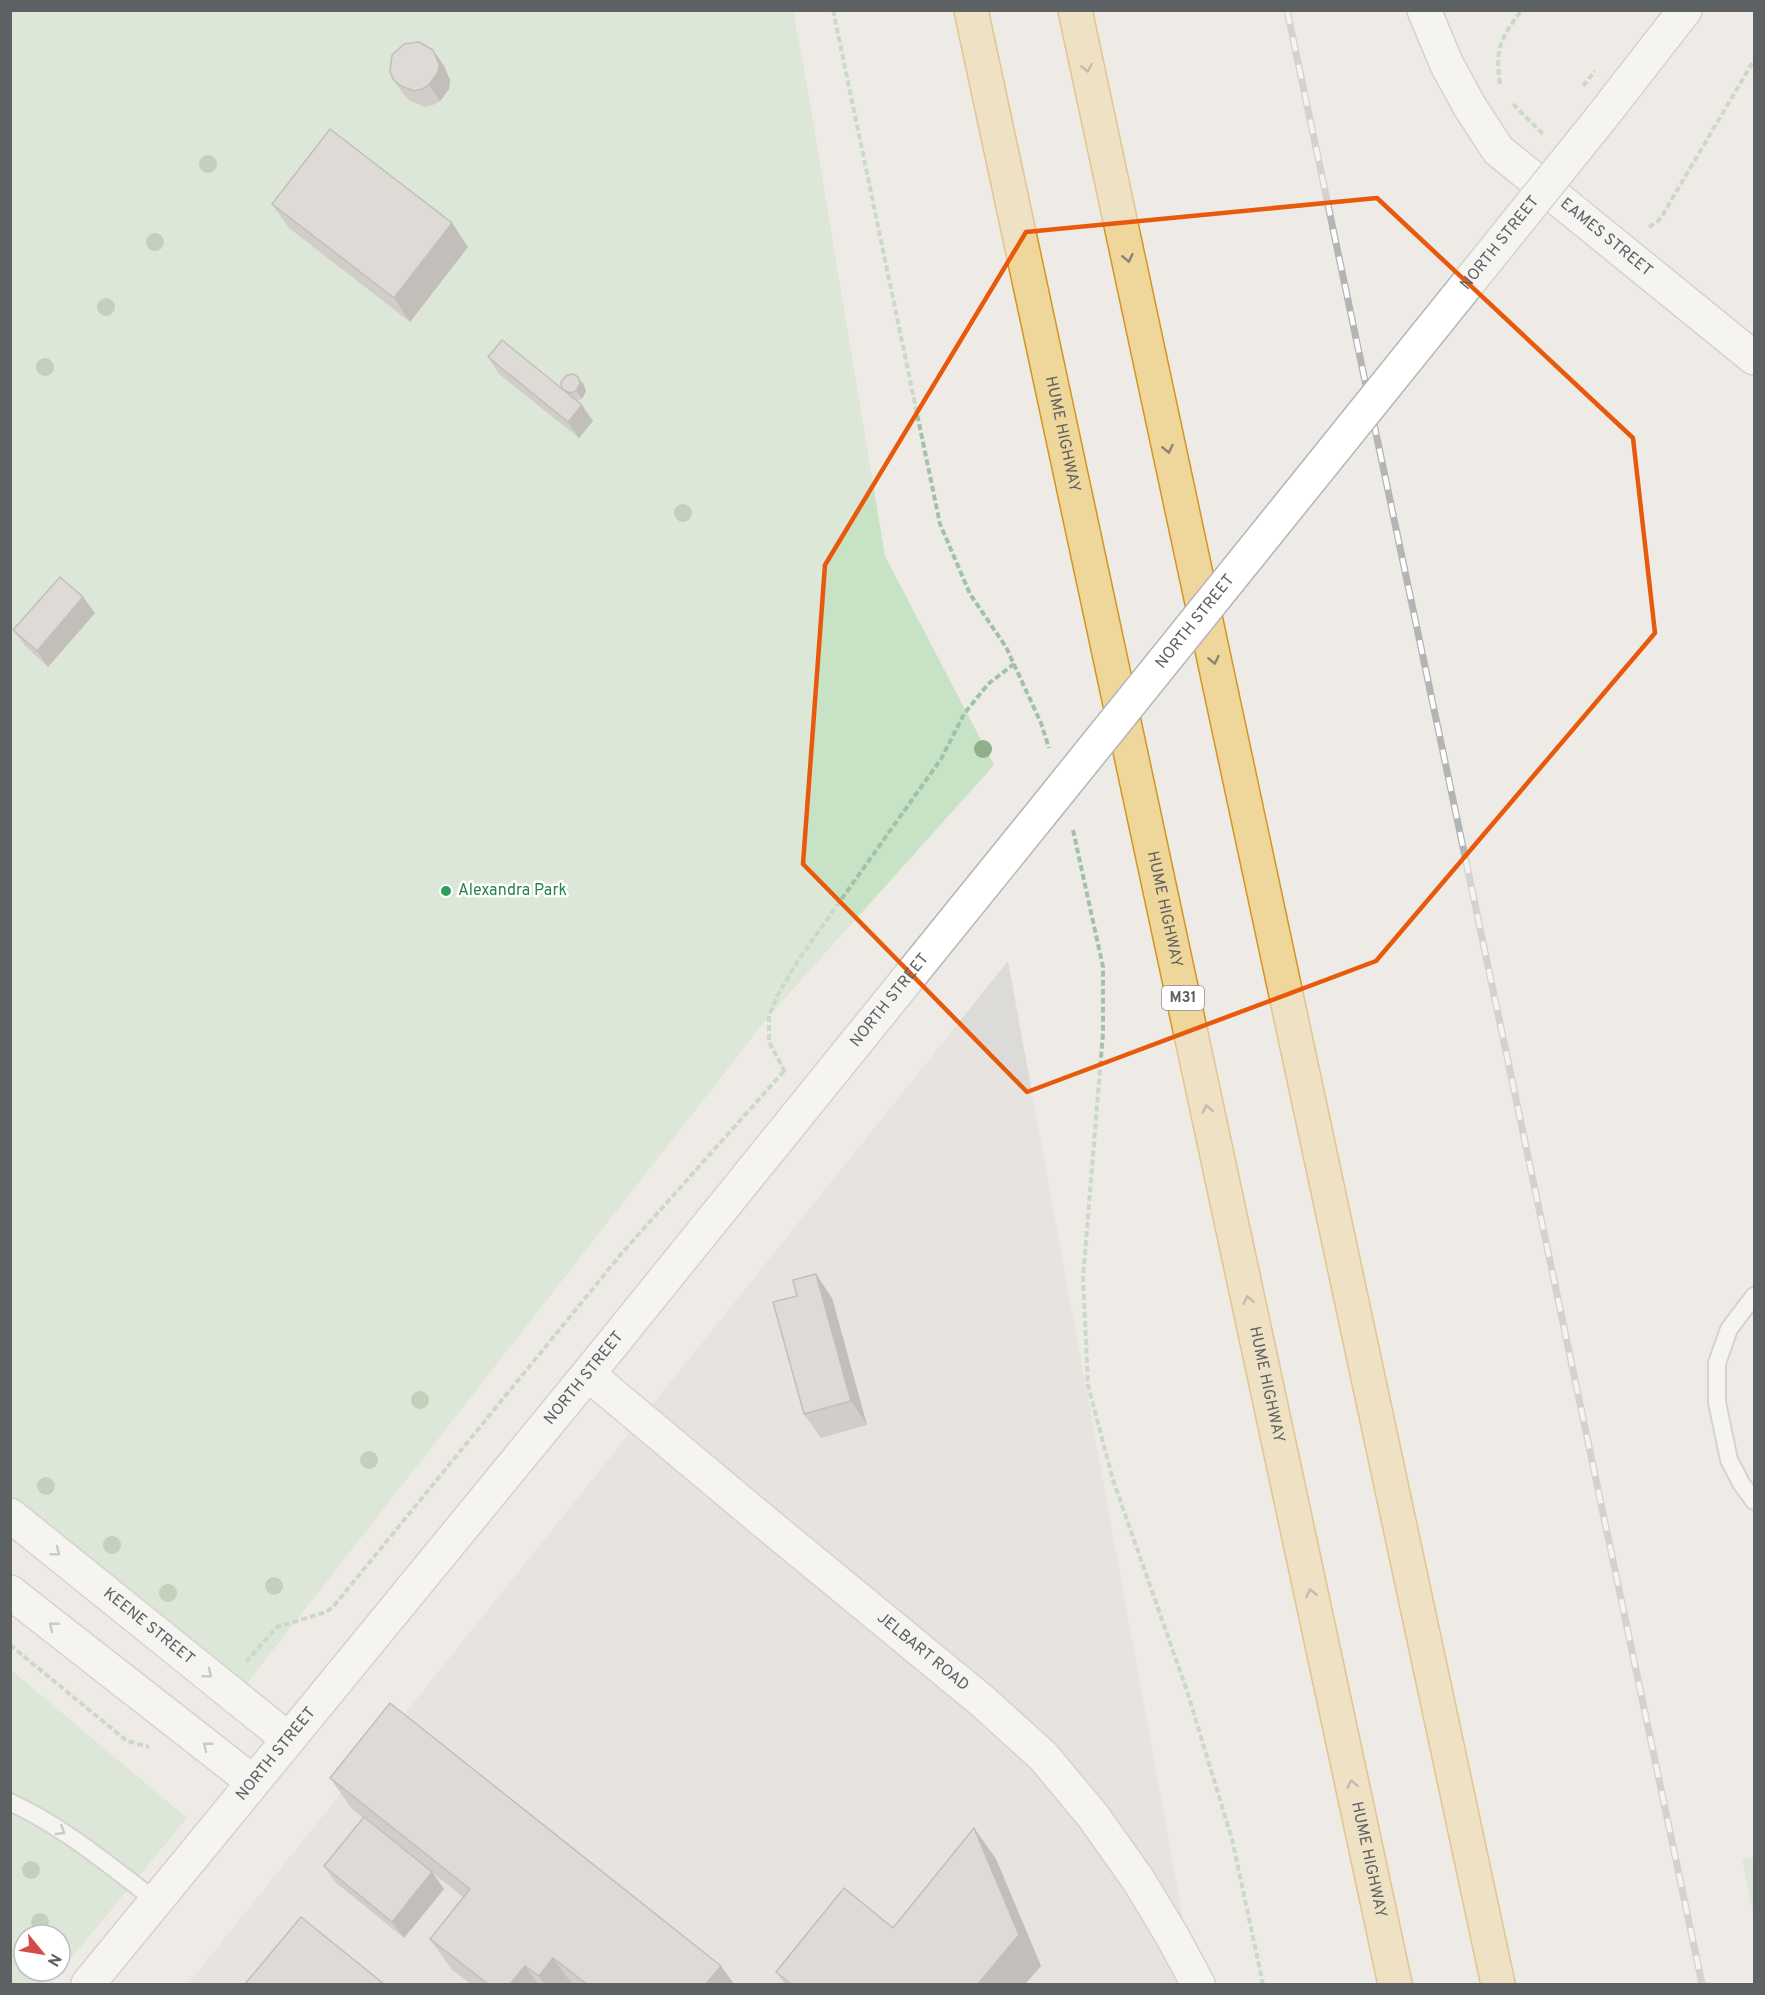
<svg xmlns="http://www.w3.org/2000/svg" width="1765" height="1995" font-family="Overpass,sans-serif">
	<rect width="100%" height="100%" fill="#eeebe6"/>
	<path fill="#dddbd8" d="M1008,961L1195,1984H188Z"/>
	<path fill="#c7e2c5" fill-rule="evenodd" d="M10,11H793L808,91L885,556L994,765L769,1016L245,1686L11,1495Z
		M10,1669L187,1818L50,1984H11ZM24,1935H60V1971H24Z
		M1754,1857V1919L1742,1860Z"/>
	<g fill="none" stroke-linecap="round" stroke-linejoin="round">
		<g stroke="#b3b6b9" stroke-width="20">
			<path id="service" d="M1754,1296L1729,1329L1717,1363V1402L1729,1460L1741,1483L1754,1501
				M10,1802C64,1827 109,1865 156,1901"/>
		</g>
		<g stroke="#b3b6b9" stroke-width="36">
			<g id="minor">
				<path id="s1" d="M1424,10L1447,65L1470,107L1498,150L1754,358"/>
			</g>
		</g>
		<g stroke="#b3b6b9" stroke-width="36">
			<g id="tertiary">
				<path d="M1601,118L1685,10"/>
				<path id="s2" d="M588,1374L761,1519L981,1700L1043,1756L1093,1816L1139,1881L1171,1934L1198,1984"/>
				<path id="s3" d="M10,1515L288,1739"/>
				<path d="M10,1592L253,1782"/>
				<path id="s4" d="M88,1984L588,1374L1040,815"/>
			</g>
		</g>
		<g stroke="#d5941e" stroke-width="36">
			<g id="motorway">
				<path id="s5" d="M971,10L1395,1984"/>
				<path d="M1075,10L1498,1984"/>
			</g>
		</g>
		<path stroke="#9fc2a8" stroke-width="4" stroke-dasharray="6 3" stroke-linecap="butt" d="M833,10L940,524L970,594L1006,647L1041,723L1049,748
			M1500,84C1495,49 1500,38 1522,10
			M1513,104L1544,135
			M1649,227L1657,222L1662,216L1754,60
			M1073,830L1103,967V1033L1083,1278L1088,1385L1113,1480L1186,1688L1232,1839L1263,1984
			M785,1072L769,1042V1016L777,996L799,959L941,759L964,714L988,684L1014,664
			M10,1645L127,1741L149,1747
			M246,1662L277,1627L326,1612L333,1607L622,1253L785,1070"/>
		<use href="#service" stroke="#fff" stroke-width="16"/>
		<use href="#minor" stroke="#fff" stroke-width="33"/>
		<use href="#tertiary" stroke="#fff" stroke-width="33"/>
		<use href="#motorway" stroke="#efd69b" stroke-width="33"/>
		<g stroke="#b3b4b4" stroke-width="7">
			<path id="rail" d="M1287,10L1702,1984"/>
		</g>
		<use href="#rail" stroke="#fff" stroke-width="4.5" stroke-dasharray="14" stroke-linecap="butt"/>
		<g stroke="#b3b6b9" stroke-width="36" stroke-linecap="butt">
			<g id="tertiary-bridge">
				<path id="s6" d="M1040,815L1601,118"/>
			</g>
		</g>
		<path stroke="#9fc2a8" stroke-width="4" stroke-dasharray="6 3" stroke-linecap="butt" d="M1583,86L1595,71"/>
		<use href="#tertiary-bridge" stroke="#fff" stroke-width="33"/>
	</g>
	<g fill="#8fb08b">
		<circle cx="208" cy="164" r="9"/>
		<circle cx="155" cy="242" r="9"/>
		<circle cx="106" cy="307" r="9"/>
		<circle cx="45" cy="367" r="9"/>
		<circle cx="683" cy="513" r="9"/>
		<circle cx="983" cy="749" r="9"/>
		<circle cx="420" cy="1400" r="9"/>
		<circle cx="369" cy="1460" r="9"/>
		<circle cx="46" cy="1486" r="9"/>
		<circle cx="112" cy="1545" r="9"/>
		<circle cx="274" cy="1586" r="9"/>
		<circle cx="168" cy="1593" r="9"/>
		<circle cx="31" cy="1870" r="9"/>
		<circle cx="40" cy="1922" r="9"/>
	</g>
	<path fill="#adaaa7" d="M433,50L444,66L450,80L449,89L440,101L433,105L425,107L410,101L404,95L393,79Z
		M272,204L452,223L468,247L410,322L289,228Z
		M488,357L564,390L562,389L578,377L584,385L586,391L582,399L576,401L593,421L579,438L499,374Z
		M83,597L95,613L48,667L25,646L13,630Z
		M832,1298L867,1425L821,1438L804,1414Z
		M330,1778L734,1984H471L452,1970L430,1939L463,1897L433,1873L444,1889L404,1938L335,1882L324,1866L363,1818L352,1809Z
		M974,1828L996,1859L1041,1966L1025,1984H785L776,1972L893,1928Z"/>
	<path fill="#8d8b88" d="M433,50L444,66L450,80L449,89L440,101L429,85Z
		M452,223L468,247L410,322L394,298Z
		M578,377L584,385L586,391L582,399L576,391Z
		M582,405L593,421L579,438L568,422Z
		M83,597L95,613L48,667L37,651Z
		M816,1274L832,1298L867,1425L851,1401Z
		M974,1828L996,1859L1041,1966L1025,1984H978Z
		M432,1872L444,1889L404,1938L392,1922Z
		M553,1958L572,1984H544L539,1976Z
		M525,1966L538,1984H510Z
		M721,1966L734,1984H706Z"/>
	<path fill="#c9c6c2" stroke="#8d8b88" stroke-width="1.5" d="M419,42L433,50L439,64L438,72L429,85L422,89L414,91L399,85L393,79L390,71L392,55L404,44Z
		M330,129L452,223L394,298L272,204Z
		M502,340L582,405L568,422L488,357Z
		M573,374L578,377L580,383L576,391L570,393L562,389L561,382L567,375Z
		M60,577L83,597L37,651L13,630Z
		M816,1274L851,1401L804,1414L773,1302L797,1296L793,1280Z
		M390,1703L721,1966L706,1984H587L553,1958L539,1976L525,1966L510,1984H488L430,1939L470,1889L330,1778Z
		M364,1817L432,1872L392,1922L324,1866Z
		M974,1828L1019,1935L978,1984H791L776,1972L844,1888L893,1928Z
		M301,1917L384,1984H245Z"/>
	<defs><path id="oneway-chevron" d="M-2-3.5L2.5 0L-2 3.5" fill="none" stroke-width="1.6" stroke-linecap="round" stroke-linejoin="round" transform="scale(1.5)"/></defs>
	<g stroke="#898474">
		<use href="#oneway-chevron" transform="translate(1087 68) rotate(78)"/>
		<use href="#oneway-chevron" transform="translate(1128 258) rotate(78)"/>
		<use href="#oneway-chevron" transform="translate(1168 449) rotate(78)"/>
		<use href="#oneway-chevron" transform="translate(1214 660) rotate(78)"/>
		<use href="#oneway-chevron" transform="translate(1207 1109) rotate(-102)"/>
		<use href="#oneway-chevron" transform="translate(1248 1300) rotate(-102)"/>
		<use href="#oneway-chevron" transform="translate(1311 1593) rotate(-102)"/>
		<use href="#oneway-chevron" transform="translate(1352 1784) rotate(-102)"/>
	</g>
	<g stroke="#9ea0a2">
		<use href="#oneway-chevron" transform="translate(56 1552) rotate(39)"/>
		<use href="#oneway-chevron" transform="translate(53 1626) rotate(-142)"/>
		<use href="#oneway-chevron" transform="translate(208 1674) rotate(39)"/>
		<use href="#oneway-chevron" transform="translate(207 1746) rotate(-142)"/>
		<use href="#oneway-chevron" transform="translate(61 1831) rotate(32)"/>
	</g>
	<path d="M0 0H1765V1995H0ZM1377,198L1633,438L1655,633L1376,961L1027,1092L803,864L825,565L1026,232Z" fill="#eeebe6" fill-opacity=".55" fill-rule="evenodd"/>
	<path fill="none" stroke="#e8590c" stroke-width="4.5" stroke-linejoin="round" d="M1377,198L1633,438L1655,633L1376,961L1027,1092L803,864L825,565L1026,232Z"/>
	<circle fill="#2e9e5b" stroke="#fff" stroke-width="2" cx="446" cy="891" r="6"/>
	<g text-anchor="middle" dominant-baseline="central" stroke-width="5" stroke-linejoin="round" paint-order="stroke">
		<rect fill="#fff" stroke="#8e9092" stroke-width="1.5" x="1162" y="986" width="42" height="24" rx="4.5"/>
		<g font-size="15" font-weight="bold" fill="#5d6164">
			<text x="1183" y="998">M31</text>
		</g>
		<g font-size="16" fill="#5d6164" stroke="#fff">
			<text stroke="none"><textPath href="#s1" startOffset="298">EAMES STREET</textPath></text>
			<text stroke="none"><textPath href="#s6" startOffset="734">NORTH STREET</textPath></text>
			<text stroke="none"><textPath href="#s5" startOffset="434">HUME HIGHWAY</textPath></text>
			<text stroke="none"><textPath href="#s6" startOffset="248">NORTH STREET</textPath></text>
			<text stroke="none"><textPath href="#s5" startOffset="920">HUME HIGHWAY</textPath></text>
			<text stroke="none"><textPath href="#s4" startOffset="1269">NORTH STREET</textPath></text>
			<text stroke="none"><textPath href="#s4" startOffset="783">NORTH STREET</textPath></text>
			<text stroke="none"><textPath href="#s5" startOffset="1406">HUME HIGHWAY</textPath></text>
			<text stroke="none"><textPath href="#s3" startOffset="178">KEENE STREET</textPath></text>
			<text stroke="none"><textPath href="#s2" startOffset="435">JELBART ROAD</textPath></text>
			<text stroke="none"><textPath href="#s4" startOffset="297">NORTH STREET</textPath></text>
			<text stroke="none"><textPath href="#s5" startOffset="1892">HUME HIGHWAY</textPath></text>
		</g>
		<g font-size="16" fill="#27864d" stroke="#fff" text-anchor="start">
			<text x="458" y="891">Alexandra Park</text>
		</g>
	</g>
	<rect width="1765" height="1995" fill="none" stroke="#5d6164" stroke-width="24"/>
	<g transform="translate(42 1953) rotate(120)"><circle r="28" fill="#ffffff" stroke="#bec0c1" stroke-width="1.5"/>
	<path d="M0-4.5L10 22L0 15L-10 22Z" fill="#d34c47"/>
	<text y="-9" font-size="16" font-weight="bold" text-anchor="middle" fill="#5d6164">N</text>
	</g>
</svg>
